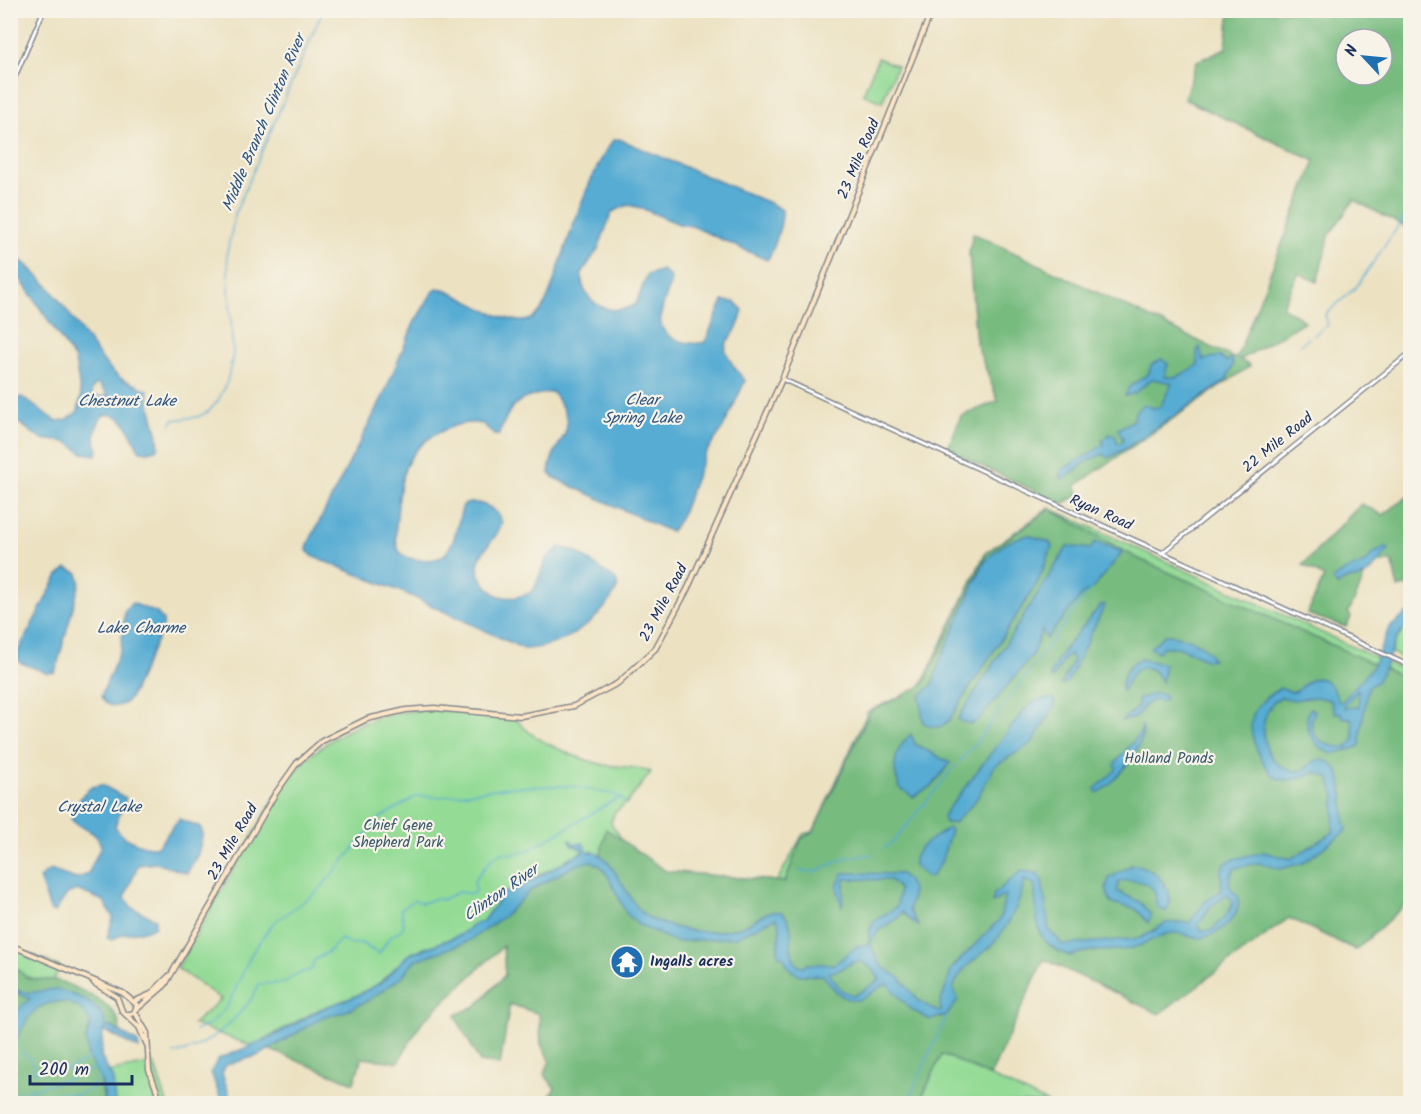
<svg xmlns="http://www.w3.org/2000/svg" width="1421" height="1114" font-family="Kalam,sans-serif">
	<rect width="100%" height="100%" fill="#f7f3e8"/>
	<filter id="ink" filterUnits="userSpaceOnUse"><feTurbulence type="fractalNoise" baseFrequency=".0167" numOctaves="2"/><feDisplacementMap in="SourceGraphic" scale="12" xChannelSelector="R" yChannelSelector="G"/><feConvolveMatrix kernelMatrix="1 2 1 2 8 2 1 2 1" color-interpolation-filters="sRGB"/></filter>
	<filter id="wash" filterUnits="userSpaceOnUse"><feTurbulence type="fractalNoise" baseFrequency=".008" numOctaves="4" result="noise"/><feDisplacementMap in="SourceGraphic" scale="24" xChannelSelector="R" yChannelSelector="G"/><feGaussianBlur stdDeviation="1.35" result="paint"/><feColorMatrix in="noise" values="0 0 0 0 0 0 0 0 0 0 0 0 0 0 0 0 0 1.4 0 .05"/><feComposite in="paint" operator="in"/></filter>
	<g filter="url(#wash)">
		<rect width="100%" height="100%" fill="#ece2c2"/>
		<path fill="#94db96" stroke="#58857a" stroke-width="1.5" d="M878,58L897,66L882,102L863,94Z
			M1049,508L1410,673V794L1003,911L615,871L600,855L591,851L568,858L558,867L541,873L509,893L504,892L482,922H477L460,935L409,954L378,984L352,998L320,1009L252,1046L193,1024L221,999L177,968L276,795C313,742 366,710 432,710C460,709 488,717 516,718C528,739 580,760 605,765C620,767 636,766 651,772L628,802L614,813L611,823L627,848L656,871L777,881L803,834L813,832L868,711L920,688L985,553Z
			M1410,621V662L1392,653L1393,644Z
			M11,946L60,967L11,1069Z
			M942,1054L1048,1103L919,1104Z
			M154,1063L167,1103L11,1104V1090Z"/>
		<path fill="#77bb7f" stroke="#49756e" stroke-width="1.5" fill-rule="evenodd" d="M1235,11H1410V220L1405,227L1354,200L1330,234L1317,282L1299,273L1282,307L1305,321L1240,360L1250,366L1075,486L1080,494L1063,504L947,450L961,416L998,401L976,343L969,253L973,233L1236,359L1315,161L1184,99L1197,61L1226,48L1229,18ZM1346,39H1382V75H1346Z
			M1410,495V593L1408,585L1398,588L1392,561L1369,566C1361,581 1358,598 1348,612L1351,617L1346,627L1307,614L1324,577L1303,565L1361,504L1383,515Z
			M1050,509L1137,558L1410,680V900L1356,950L1289,918L1159,1014L1044,959L990,1076L942,1054L919,1103H545L555,1088L544,1074L550,1061L541,1044L539,1014L510,1004L500,1065L480,1062L455,1015L476,1006L505,975L503,946L422,1022L398,1062L362,1058L354,1083L260,1046L390,980L407,962L483,927L523,889L577,861L600,859L606,829L666,871L785,882L801,839L813,832L870,712L923,685L987,553Z
			M10,964C16,967 20,972 25,976C36,983 50,977 62,982C81,990 126,1006 119,1035L102,1025L93,1027L104,1103H11Z"/>
		<path fill="#57acd3" stroke="#396e98" stroke-width="1.5" fill-rule="evenodd" d="M619,139L772,204L782,210C783,221 774,252 767,260L692,226L679,224L641,208L628,205L612,212L598,249L582,273C579,303 612,319 636,304L647,275L662,270L671,278C669,298 645,328 677,340C686,343 696,345 705,342L723,301L735,302L743,310C735,351 707,333 745,381L723,428L705,454L680,519L671,532L554,478L549,473C552,435 586,436 552,392C517,397 510,403 499,435H494L483,424C465,421 455,425 440,432C404,450 400,477 397,516C396,526 394,543 400,552C405,559 418,560 426,560C433,560 441,559 446,553C456,541 458,520 463,505C478,499 498,507 502,523C497,543 465,558 484,582C487,586 492,592 497,595C508,600 524,597 534,590L546,559L560,547L575,551L615,579L618,586C602,621 563,648 524,649L407,594L314,557L307,551L308,544L384,394L414,323L432,293L437,289L445,290C469,299 496,320 522,321C530,321 537,316 541,310C551,297 554,278 560,263C575,221 588,177 613,140Z
			M10,253C55,281 77,331 111,370L120,378L148,390C148,410 161,434 158,449L149,452L140,451C130,436 127,411 103,415C95,427 92,437 98,450L96,455L83,453L67,442L41,439L11,417C10,406 10,400 22,397L56,421L67,420L78,411L81,397L75,360L11,265ZM96,384H99L108,395L100,397L92,395V389Z
			M1200,347L1203,360L1219,356L1227,362L1232,358L1233,365L1226,381L1123,450L1108,458L1103,454L1089,460L1064,479L1060,477L1062,470C1076,460 1090,455 1104,444L1102,440L1110,434L1116,436L1117,443H1121L1123,439L1118,429L1134,420L1135,412L1145,404L1153,408L1160,407L1172,383L1152,379L1135,393L1125,396L1129,387L1149,373L1151,365L1162,359L1168,364L1164,377H1177L1198,365L1197,351Z
			M1028,535L1049,542L1052,546L1038,582L949,720C941,729 932,729 923,722L920,696L933,684L940,660L984,563C995,549 1010,539 1028,535Z
			M1095,542L1119,550L1122,553L1095,586L1082,595L1046,639L1042,630L1032,656L979,720L971,724L960,721L958,719L1066,549L1068,546L1090,549Z
			M1386,547L1389,550C1381,559 1374,570 1363,577C1352,583 1350,573 1337,586L1332,580L1345,571L1367,562L1372,554Z
			M67,568L78,573L80,582L57,666L55,672L47,673L19,662L17,653L58,575Z
			M132,603L157,613L163,620V627L130,698C122,708 106,710 101,696L121,649L125,610Z
			M1102,604L1105,605L1067,683L1061,685L1073,661L1071,655L1066,656L1052,679L1050,676C1056,655 1087,622 1102,604Z
			M1410,611V621L1396,640L1383,671L1377,682L1368,687C1366,707 1360,725 1360,745L1358,747L1332,754C1314,748 1301,726 1310,708L1315,711C1303,735 1326,749 1347,747L1354,739L1352,719L1342,717L1341,713H1335L1330,700L1316,697L1294,700L1281,697C1251,713 1261,771 1298,771C1308,771 1309,762 1317,760C1352,758 1339,809 1347,830L1303,863L1280,869L1259,863L1235,868C1227,879 1227,888 1238,896C1243,917 1218,936 1199,938C1190,939 1182,931 1172,933C1157,935 1144,946 1129,949C1109,952 1088,948 1070,956C1029,941 1039,919 1034,884L1024,880C1021,906 1003,936 983,953C969,964 959,971 953,989L958,1000L947,1015L930,1020L912,1010L887,984C880,986 876,990 870,994C849,1010 835,992 823,975C803,976 790,978 783,956H779L778,952L780,926L776,918L736,937L676,942L637,924L626,913L608,876L600,865L590,861L576,865L531,890L503,917L467,942L414,961L402,977L367,1001L344,1012L325,1016L260,1055L226,1065L222,1073L232,1103H222L211,1072L218,1059L270,1038L323,1008L356,996L382,982L408,955L460,935L477,922H482L504,892L509,893L582,852V849L572,845L570,840L575,844L583,843L588,852C613,847 627,909 651,919C680,932 715,937 745,925C760,919 764,909 782,912C800,930 783,947 798,966L804,967L807,964H835L857,946L869,944C867,917 880,920 897,906L899,889L890,880L845,879L842,907L837,887L843,873L901,874C915,886 914,894 909,910L919,927L902,912L898,918L879,930L870,944L881,966L899,977L919,1001L938,1012L941,1011L940,1004L952,968L1000,919L1005,895L992,903L994,894L1021,871L1037,873L1042,880L1049,930L1063,945L1141,938L1166,923L1190,922L1205,902L1222,890L1221,870L1225,863L1234,859L1264,852L1291,859L1333,832L1335,797L1329,778L1316,772C1305,777 1288,784 1275,777C1269,774 1265,765 1261,758C1244,726 1248,707 1280,688C1285,689 1290,692 1294,692C1299,691 1301,687 1305,684C1322,670 1334,685 1338,701L1342,702L1373,666L1389,628ZM1358,690L1359,707L1345,708L1344,706ZM1227,894L1233,902L1229,912L1212,930L1202,931L1198,925L1210,907ZM860,961L873,969L880,980L854,996L841,990L828,972L838,971L851,963Z
			M1165,635C1182,635 1205,642 1213,659L1208,660L1178,647H1162L1159,652L1150,648Z
			M1140,659L1165,664L1162,682L1153,670L1142,667L1132,674L1123,691L1121,690C1123,676 1126,666 1140,659Z
			M1155,693L1164,695L1166,699L1161,702L1153,700L1144,706L1135,718L1121,721L1138,707V699Z
			M1053,698L1055,702L1054,708L1032,743L995,766L976,800L954,823H945L943,816L1024,710L1035,701Z
			M1142,725C1149,742 1113,787 1097,793L1095,789L1116,770L1115,763L1140,734Z
			M911,734L915,744L950,763L933,785L913,797L900,788C891,767 894,750 911,734Z
			M102,785L126,798L115,826C120,838 146,850 158,846L179,819L200,827L203,833L198,854L187,873L156,863L138,865L125,897L131,907L155,919V926C142,936 129,928 112,940L107,938L113,918L104,901L77,890L67,894L55,912H51L39,878L50,870L76,879L88,874L101,846C96,828 81,831 71,819C78,803 82,786 102,785Z
			M948,828L951,830L941,862L932,876L927,877L914,866C911,847 936,838 948,828Z
			M1132,865C1152,864 1180,891 1166,912L1157,907C1155,902 1157,897 1154,892C1149,880 1130,879 1119,882L1117,891L1140,902L1151,915L1148,923L1136,909L1111,903L1106,889L1109,878Z
			M57,989C76,995 104,1004 106,1027H112L138,1043L139,1049L103,1030L101,1057L113,1079L115,1103H106L101,1080L88,1057L86,1039L91,1023C85,1012 75,1002 62,1002C29,1001 26,1025 11,1049C10,1026 11,1012 30,999L17,993L16,990C32,996 41,989 57,989Z"/>
		<g fill="none" stroke-linecap="round" stroke-linejoin="round">
			<path stroke="#57acd3" stroke-width="1.5" d="M1314,335L1328,325L1325,315L1357,286L1410,209
				M1300,345L1309,338
				M170,426L173,420L197,417L208,412L218,401L227,382L233,355L227,252L236,211L323,10
				M959,762L975,744L1091,588
				M883,849L894,841L956,765
				M799,871L815,872L845,858L873,854
				M195,1031L210,1024L227,1007L252,953L272,924L318,891L380,818L417,796L439,797L510,787L570,786L616,795L626,803
				M21,1051L31,1059L35,1072L56,1067L68,1069L89,1059
				M174,1054C205,1048 231,1025 250,1001C254,995 256,989 259,984L284,983L293,976L312,969L314,960L328,952L341,939L350,944L361,943L379,954L389,938L401,930L404,924L401,909L414,900L423,903L436,898L441,900L459,892L472,894L476,891L474,881L492,858L502,853L516,854L529,850L620,797
				M10,1095L69,1079L95,1068
				M10,1102L56,1093L77,1095
				M60,1104L93,1088L98,1076
				M904,1104L910,1101L912,1091L947,1015"/>
		</g>
	</g>
	<g filter="url(#ink)">
		<g fill="none" stroke-linecap="round" stroke-linejoin="round">
			<g stroke="#848890" stroke-width="6">
				<path id="tertiary" d="M10,88L44,10
					M782,379L1410,666
					M1162,553L1410,353"/>
			</g>
			<g stroke="#848890" stroke-width="7">
				<path id="secondary" d="M10,945L123,993L137,1005L134,1013L126,1015
					M94,983L117,997L122,1011L139,1027L147,1045
					M135,1001L151,994L169,976
					M136,1010L165,985L275,794L297,763L322,741L367,719L406,710L434,708L521,716L574,706L618,683L655,649L688,588L782,379L932,10
					M135,1012L147,1033L149,1070L162,1104"/>
			</g>
			<use href="#tertiary" stroke="#fff" stroke-width="3"/>
			<use href="#secondary" stroke="#fce5c4" stroke-width="4"/>
		</g>
	</g>
	<defs>
		<g id="temple-disc" transform="scale(1.725)"><circle r="9.5" fill="#1f6fb2" stroke="#f7f3e8"/><path d="M0-6L5-2H3V0L6.5 2.5H4V6H1.5V3h-3V6H-4V2.5H-6.5L-3 0V-2H-5Z" fill="#fff"/></g>
	</defs>
	<g fill-rule="evenodd">
		<use href="#temple-disc" x="627" y="962"/>
	</g>
	<g text-anchor="middle" dominant-baseline="central" stroke-width="4.5" stroke-linejoin="round" paint-order="stroke">
		<g font-size="15" fill="#1b2f5e" stroke="#f7f3e8">
			<text transform="translate(859 159) rotate(-67)">23 Mile Road</text>
			<text transform="translate(1278 443) rotate(-39)">22 Mile Road</text>
			<text transform="translate(1101 513) rotate(24)">Ryan Road</text>
			<text transform="translate(664 603) rotate(-62)">23 Mile Road</text>
			<text transform="translate(233 842) rotate(-60)">23 Mile Road</text>
		</g>
		<g font-size="15" fill="#395a6c" stroke="#f7f3e8">
			<text x="1169" y="759">Holland Ponds</text>
			<text x="398" y="826">Chief Gene<tspan x="398" dy="17">Shepherd Park</tspan></text>
		</g>
		<g font-size="15" font-weight="bold" fill="#1b2f5e" stroke="#f7f3e8" text-anchor="start">
			<text x="650" y="962">Ingalls acres</text>
		</g>
		<g font-size="16" font-style="italic" fill="#2d5481" stroke="#f7f3e8">
			<text transform="translate(264 123) rotate(-67)">Middle Branch Clinton River</text>
			<text x="642" y="400">Clear<tspan x="642" dy="18">Spring Lake</tspan></text>
			<text x="127" y="401">Chestnut Lake</text>
			<text x="141" y="628">Lake Charme</text>
			<text x="99" y="807">Crystal Lake</text>
			<text transform="translate(501 893) rotate(-35)">Clinton River</text>
		</g>
	</g>
	<rect width="1421" height="1114" fill="none" stroke="#f7f3e8" stroke-width="36"/>
	<g transform="translate(1364 57) rotate(296)"><circle r="28" fill="#f7f3e8" stroke="#9fa5b1" stroke-width="1.5"/>
	<path d="M0-4.5L10 22L0 15L-10 22Z" fill="#1f6fb2"/>
	<text y="-9" font-size="16" font-weight="bold" text-anchor="middle" fill="#1b2f5e">N</text>
	</g>
	<path d="M30 1075v9h102v-9" fill="none" stroke="#1b2f5e" stroke-width="3"/>
	<text x="39" y="1075" font-size="18" fill="#1b2f5e" stroke="#f7f3e8" stroke-width="4.5" paint-order="stroke">200 m</text>
</svg>
